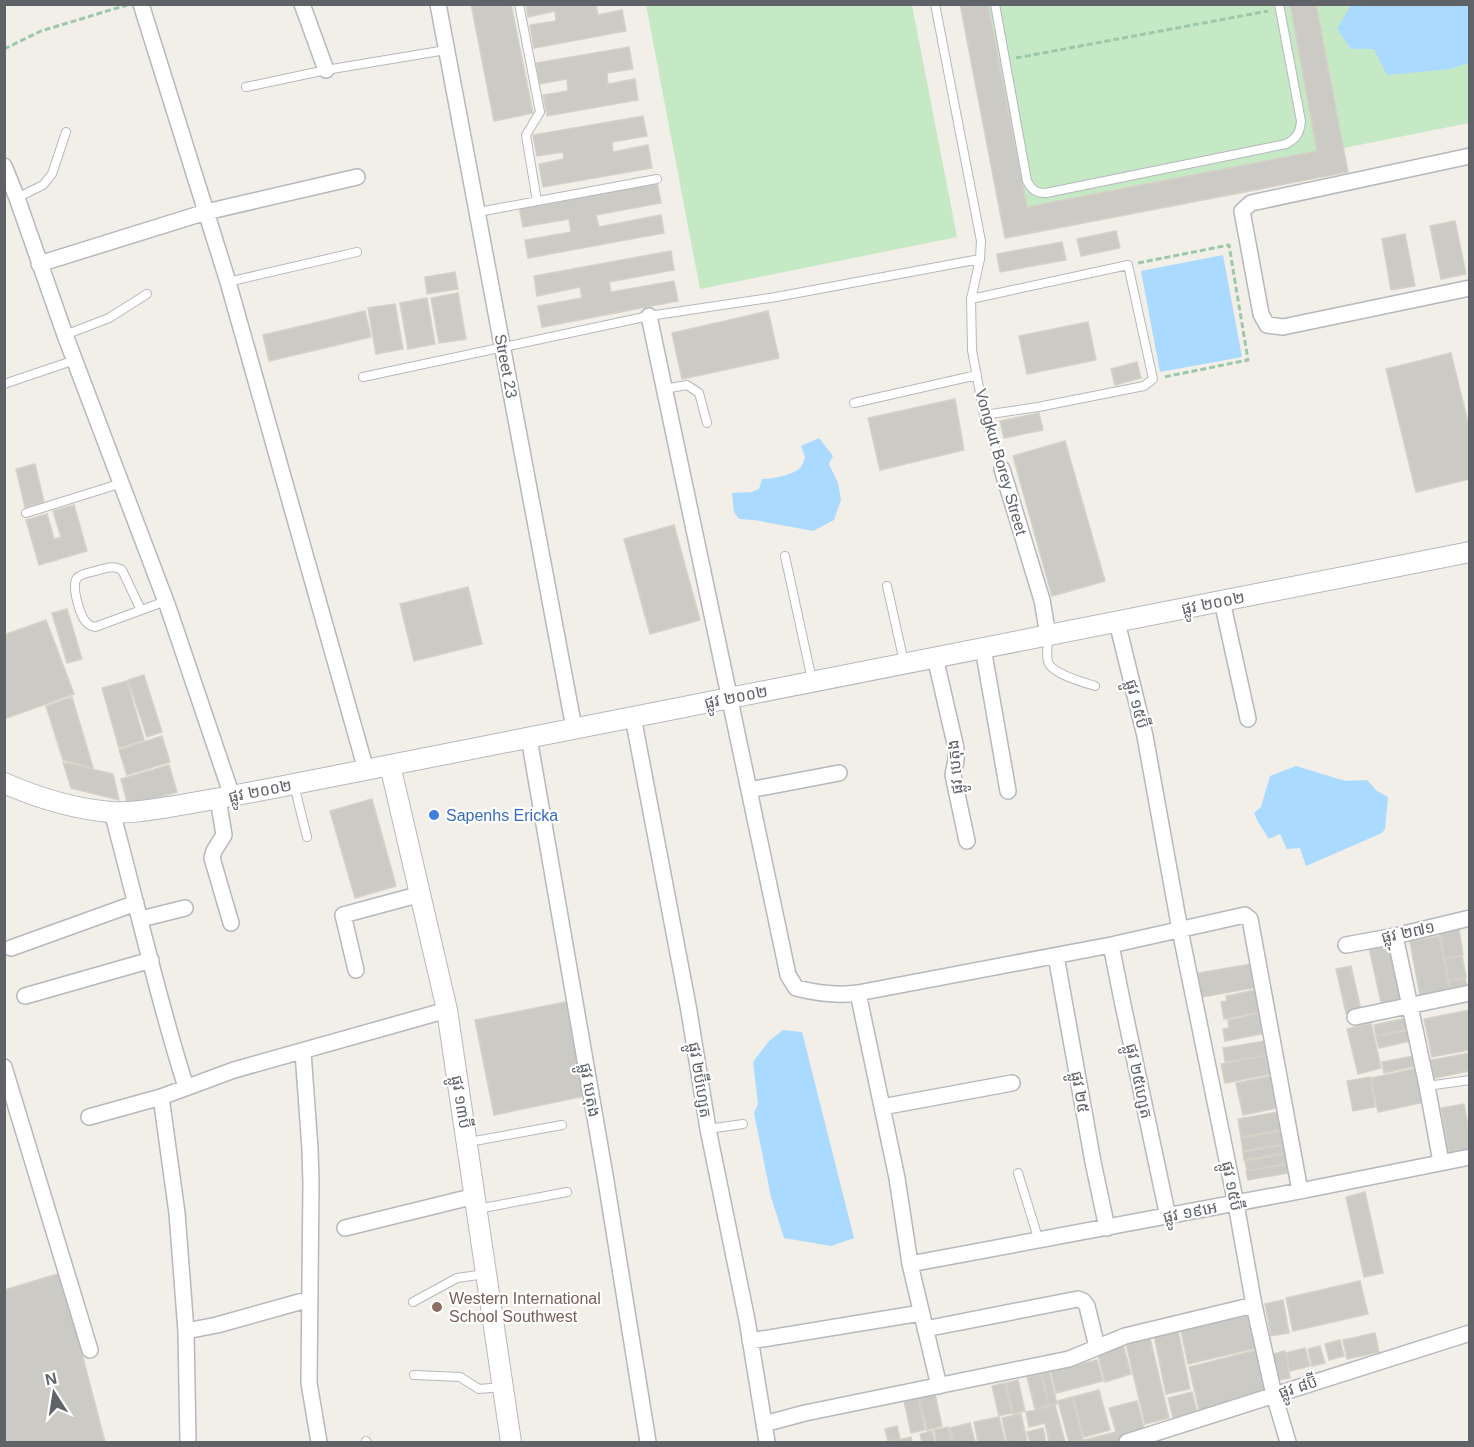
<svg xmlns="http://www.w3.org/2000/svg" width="1474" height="1447" font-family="Helvetica,'Noto Sans Khmer',sans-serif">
	<rect width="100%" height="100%" fill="#f1efe8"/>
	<path fill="#c5e8c5" d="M646,5H912L957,237L700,289Z
		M966,5H1469V123L1004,216Z"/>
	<path fill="#aadaff" d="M1351,5H1469V63L1450,69L1387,75L1374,49H1351L1337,29Z
		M1223,255L1242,357L1160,372L1141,271Z
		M819,438L833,456L829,464L838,483L841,500L834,520L813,531L754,520L739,519L734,512L732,493L752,492L759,489L762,479C773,479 794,475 801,467C803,464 804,460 805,457L801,446Z
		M1296,766L1345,781L1367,780L1377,791L1388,797L1385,829L1382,833L1306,866L1300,848L1287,849L1280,834L1269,839L1258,822L1254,813L1261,807L1270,776Z
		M783,1030L802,1032L854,1238L831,1246L784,1238L771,1197L754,1113L758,1104L753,1062L769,1041Z"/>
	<path fill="#cccac5" stroke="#d6d1c6" stroke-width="1.5" d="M471,4H511L533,113L494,121Z
		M526,4H596L598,15L622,10L626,31L534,48L530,25L556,21L555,11L528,17Z
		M960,4H988L1027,207L1317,151L1290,4H1316L1348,172L1005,238Z
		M629,47L633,69L607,73L608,84L635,79L638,100L547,116L543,95L568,91L567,79L540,84L536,63Z
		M643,116L647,136L612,142L613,152L648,145L652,168L543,187L539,164L564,159L563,152L537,156L533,135Z
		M657,182L661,203L596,215L599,227L661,215L664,233L528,258L525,240L571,232L569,219L523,227L519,207Z
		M1455,221L1466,274L1441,279L1430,226Z
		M1116,231L1120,248L1081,256L1077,239Z
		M1405,234L1415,286L1391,290L1382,239Z
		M1062,242L1066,260L1000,272L997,254Z
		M671,251L674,270L609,282L611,292L674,281L678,301L542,327L538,306L582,298L580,287L537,296L534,276Z
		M455,272L458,289L427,294L425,277Z
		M458,293L466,339L439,343L431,298Z
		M427,298L435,344L408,349L400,303Z
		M395,304L403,349L376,354L368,308Z
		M365,311L371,337L269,361L263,335Z
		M768,311L779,358L682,379L672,333Z
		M1088,322L1096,360L1027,374L1019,336Z
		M1451,353L1470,431V479L1416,492L1386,369Z
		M1137,362L1141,378L1115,385L1111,369Z
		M955,399L964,450L880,470L868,418Z
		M1039,413L1043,430L1004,438L1000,421Z
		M1065,441L1105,581L1052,596L1013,456Z
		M35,464L44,502L25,507L16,469Z
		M74,505L87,551L39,565L26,520L47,514L54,539L61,537L53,511Z
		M674,525L700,620L650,634L624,539Z
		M468,587L482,644L414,661L400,604Z
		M67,609L82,659L67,663L52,613Z
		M46,620L74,694L4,719V635Z
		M144,675L162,732L147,737L128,680Z
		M127,681L144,740L119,748L102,688Z
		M72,697L93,768L63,760L46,706Z
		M162,736L170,762L127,775L119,750Z
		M63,762L113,774L119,800L71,788Z
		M169,765L177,792L128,806L121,779Z
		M372,799L396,886L355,898L330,811Z
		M1459,929L1463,955L1444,958L1440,933Z
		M1439,936L1451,995L1421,1001L1410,942Z
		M1391,943L1403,1003L1382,1007L1369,948Z
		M1462,956L1466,977L1449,980L1445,959Z
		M1256,963L1259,987L1202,997L1198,973Z
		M1351,966L1361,1010L1346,1013L1336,969Z
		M1465,978L1468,991L1452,994L1449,981Z
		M1260,989L1264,1011L1224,1019L1221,1002L1227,1001L1226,996Z
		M566,1002L585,1096L494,1115L475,1020Z
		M1470,1010V1050L1432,1057L1424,1019Z
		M1262,1013L1266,1033L1225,1041L1223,1029L1229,1028L1228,1020Z
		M1411,1017L1413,1028L1376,1036L1374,1025Z
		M1371,1023L1381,1068L1358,1074L1347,1029Z
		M1412,1029L1415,1040L1379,1048L1376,1037Z
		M1270,1040L1273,1054L1225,1062L1223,1048Z
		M1470,1053V1071L1434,1078L1431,1060Z
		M1273,1054L1276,1073L1225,1083L1221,1064Z
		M1418,1055L1421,1065L1384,1073L1382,1062Z
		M1418,1068L1425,1102L1378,1112L1371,1078Z
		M1276,1075L1282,1107L1243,1115L1236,1083Z
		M1370,1077L1375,1107L1353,1111L1347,1081Z
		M1464,1104L1470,1137V1150L1449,1154L1441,1108Z
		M1283,1111L1286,1129L1241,1137L1238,1119Z
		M1286,1130L1289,1143L1243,1151L1241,1138Z
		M1288,1144L1290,1152L1244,1160L1243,1152Z
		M1291,1153L1292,1162L1247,1171L1245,1161Z
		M1293,1163L1294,1172L1248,1180L1246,1171Z
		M1365,1192L1383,1273L1364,1277L1346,1197Z
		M61,1273L105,1442H4V1290Z
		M1360,1281L1368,1314L1293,1331L1286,1298Z
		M1283,1300L1289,1333L1271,1336L1265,1304Z
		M1250,1315L1257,1348L1188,1364L1181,1331Z
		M1178,1331L1190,1389L1166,1394L1154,1335Z
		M1375,1333L1379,1352L1347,1359L1343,1340Z
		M1150,1338L1169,1418L1145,1424L1126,1344Z
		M1340,1340L1344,1356L1329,1360L1325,1344Z
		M1123,1344L1131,1374L1105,1382L1097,1351Z
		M1320,1346L1325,1363L1312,1366L1308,1349Z
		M1305,1348L1310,1366L1290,1371L1286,1353Z
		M1257,1350L1268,1396L1200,1414L1189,1367Z
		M1285,1351L1290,1378L1278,1380L1273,1354Z
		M1097,1360L1103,1381L1056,1393L1051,1372Z
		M1049,1372L1057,1404L1049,1406L1042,1374Z
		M1041,1374L1049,1405L1035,1409L1027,1377Z
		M1018,1380L1025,1411L1013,1414L1006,1383Z
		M1005,1383L1012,1413L999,1416L992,1386Z
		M1099,1390L1110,1430L1084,1437L1073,1397Z
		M1192,1392L1198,1416L1174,1421L1168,1398Z
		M935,1394L942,1426L927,1430L919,1397Z
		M1072,1397L1083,1440L1069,1442L1058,1401Z
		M918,1398L925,1430L911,1433L904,1401Z
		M1137,1401L1146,1435L1116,1442H1076L1116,1432L1109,1408Z
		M1055,1405L1065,1442H1049L1045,1423L1029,1427L1026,1412Z
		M1021,1414L1027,1441L1007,1442L1002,1418Z
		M999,1417L1005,1442H978L974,1422Z
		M970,1423L975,1442H953L950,1428Z
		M897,1426L900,1439L888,1441L885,1429Z
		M948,1427L952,1442H937L934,1430Z
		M1043,1428L1046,1442H1030L1027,1432Z
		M932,1431L935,1442H922L920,1434Z
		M911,1437L912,1442H890Z"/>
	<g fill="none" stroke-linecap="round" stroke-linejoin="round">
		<g stroke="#b5b8bc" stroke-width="10">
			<path id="service" d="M519,4L540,112L526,135L537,201
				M935,4L981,241L980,259L971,299L972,350L984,415L1002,469
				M995,4L1027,181C1032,190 1036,193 1046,193L1286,144C1297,138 1300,133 1301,121L1279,4
				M246,87L326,70L446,50
				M17,198L43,185L52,174L66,132
				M478,212L657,179
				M228,282L357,252
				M971,299L1128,265L1153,379L1144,386L1038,407L984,415
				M65,335L109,318L147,294
				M363,377L649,316L776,297L980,259
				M4,384L75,360
				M664,389L687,385L699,393L707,423
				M854,403L977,375
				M26,513L122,483
				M785,556L812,680
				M887,586L904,662
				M141,610L122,570C114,565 107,568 99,570C93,572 81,573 77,578C71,586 80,617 87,623C90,626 91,626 95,627L166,601
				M1048,637C1048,644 1046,655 1048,662C1052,674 1083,682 1095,686
				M294,785L307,837
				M1427,1086L1470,1080
				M708,1129L743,1124
				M469,1142L562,1125
				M1018,1173L1039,1241
				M478,1209L567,1192
				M413,1302L457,1278L485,1274
				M414,1375L460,1377L479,1389L502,1387
				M366,1441L367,1442"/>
		</g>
		<g stroke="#b5b8bc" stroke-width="18">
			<path id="minor" d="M141,4L228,282L366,770
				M302,4L326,70
				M438,4L574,728
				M1470,156L1251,203L1242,211L1261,314L1267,325L1283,327L1470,288
				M4,166L17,198L65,335L168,607L232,796
				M39,264L206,212L357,177
				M649,316L788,975L796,988C816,993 837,996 858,993L1111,945L1245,915L1250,919L1300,1191
				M1002,469L1042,600L1048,635
				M1222,601L1248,719
				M1117,622L1145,736L1180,930L1236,1204L1254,1305L1274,1395L1288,1442
				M983,648L1008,791
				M935,657L956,748V760L953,775L967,841
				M633,717L689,1011L708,1129L747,1320L767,1442
				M529,738L605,1175L648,1442
				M749,790L839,773
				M218,799L224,835L214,851L212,858L231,923
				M112,812C137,904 157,997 186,1087
				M141,919L185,908
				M1395,936L1427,1086L1441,1162
				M1111,945L1122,1000L1168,1217
				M1346,945L1395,936L1470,918
				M11,948L136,903
				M1056,956L1093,1162L1107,1228
				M356,970L343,915L421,894
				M858,993L897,1178L910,1264L939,1386
				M25,996L151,960
				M1355,1017L1470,993
				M303,1052L310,1149L311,1183L309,1383L319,1442
				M4,1067L90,1350
				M161,1097L177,1213L186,1331L188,1442
				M882,1107L1012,1083
				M89,1117L161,1097L234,1070L447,1010
				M345,1228L475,1196
				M910,1264L1300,1191L1470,1157
				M925,1329L1078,1299L1083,1301L1087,1306L1097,1347
				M186,1331L217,1325L310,1299
				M750,1341L921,1313
				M764,1424L805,1413L1069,1359L1125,1336L1254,1305
				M1127,1442L1470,1333"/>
		</g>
		<g stroke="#b5b8bc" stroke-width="22">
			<path id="tertiary" d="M390,765L447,1010L511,1442
				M4,783C38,798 75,809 111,812C133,814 154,809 175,806C215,799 254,792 294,784L1470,552"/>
		</g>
		<path stroke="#9cc7a9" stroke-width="3" stroke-dasharray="6 3" stroke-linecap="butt" d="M4,49L41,31L127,5
			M1016,58L1268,11
			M1138,263L1229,245L1248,360L1164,377"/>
		<use href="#service" stroke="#fff" stroke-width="8"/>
		<use href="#minor" stroke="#fff" stroke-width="15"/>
		<use href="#tertiary" stroke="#fff" stroke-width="20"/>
	</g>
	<circle fill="#3f7fe0" stroke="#fff" stroke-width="2" cx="434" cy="815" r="6"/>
	<circle fill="#8d6e63" stroke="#fff" stroke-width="2" cx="437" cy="1307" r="6"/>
	<g text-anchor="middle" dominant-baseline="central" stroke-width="4.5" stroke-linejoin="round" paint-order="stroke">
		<g font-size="16" fill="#5f6368" stroke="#fff">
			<text transform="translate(506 366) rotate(79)">Street 23</text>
			<text transform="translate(1001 462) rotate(74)">Vongkut Borey Street</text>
			<text transform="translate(1213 603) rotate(-11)">ផ្លូវ ២០០២</text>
			<text transform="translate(736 697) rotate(-11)">ផ្លូវ ២០០២</text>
			<text transform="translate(1137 704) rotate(76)">ផ្លូវ ១៥ប៊ី</text>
			<text transform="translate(955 767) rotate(-95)">ផ្លូវ បេតុង</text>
			<text transform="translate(260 791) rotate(-11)">ផ្លូវ ២០០២</text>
			<text transform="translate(1408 932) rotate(-12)">ផ្លុវ ២៧១</text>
			<text transform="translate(700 1080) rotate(81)">ផ្លូវ ២ប៊ីហ្សេត</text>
			<text transform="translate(1139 1081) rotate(78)">ផ្លូវ ២៥ហ្សេត</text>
			<text transform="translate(590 1090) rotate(80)">ផ្លូវ បេតុង</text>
			<text transform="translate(1080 1092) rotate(80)">ផ្លូវ ២៥</text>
			<text transform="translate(461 1102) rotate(81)">ផ្លូវ ១៣ប៊ី</text>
			<text transform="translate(1232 1186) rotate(79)">ផ្លូវ ១៥ប៊ី</text>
			<text transform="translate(1190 1212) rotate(-11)">ផ្លូវ ១៩អេ</text>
			<text transform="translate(1298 1387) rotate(-18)">ផ្លូវ ៨ប៊ី</text>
		</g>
		<g font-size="16" fill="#366cbe" stroke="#fff" text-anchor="start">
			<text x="446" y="815">Sapenhs Ericka</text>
		</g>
		<g font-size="16" fill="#785e54" stroke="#fff" text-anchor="start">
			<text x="449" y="1298">Western International<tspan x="449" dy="18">School Southwest</tspan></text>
		</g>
	</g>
	<rect width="1474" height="1447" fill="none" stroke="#5f6368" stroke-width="12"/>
	<g transform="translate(54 1393) rotate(348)" stroke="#ffffff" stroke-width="4.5" paint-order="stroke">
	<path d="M0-4.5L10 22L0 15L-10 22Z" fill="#5f6368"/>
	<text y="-9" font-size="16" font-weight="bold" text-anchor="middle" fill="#5f6368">N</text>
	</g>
</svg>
